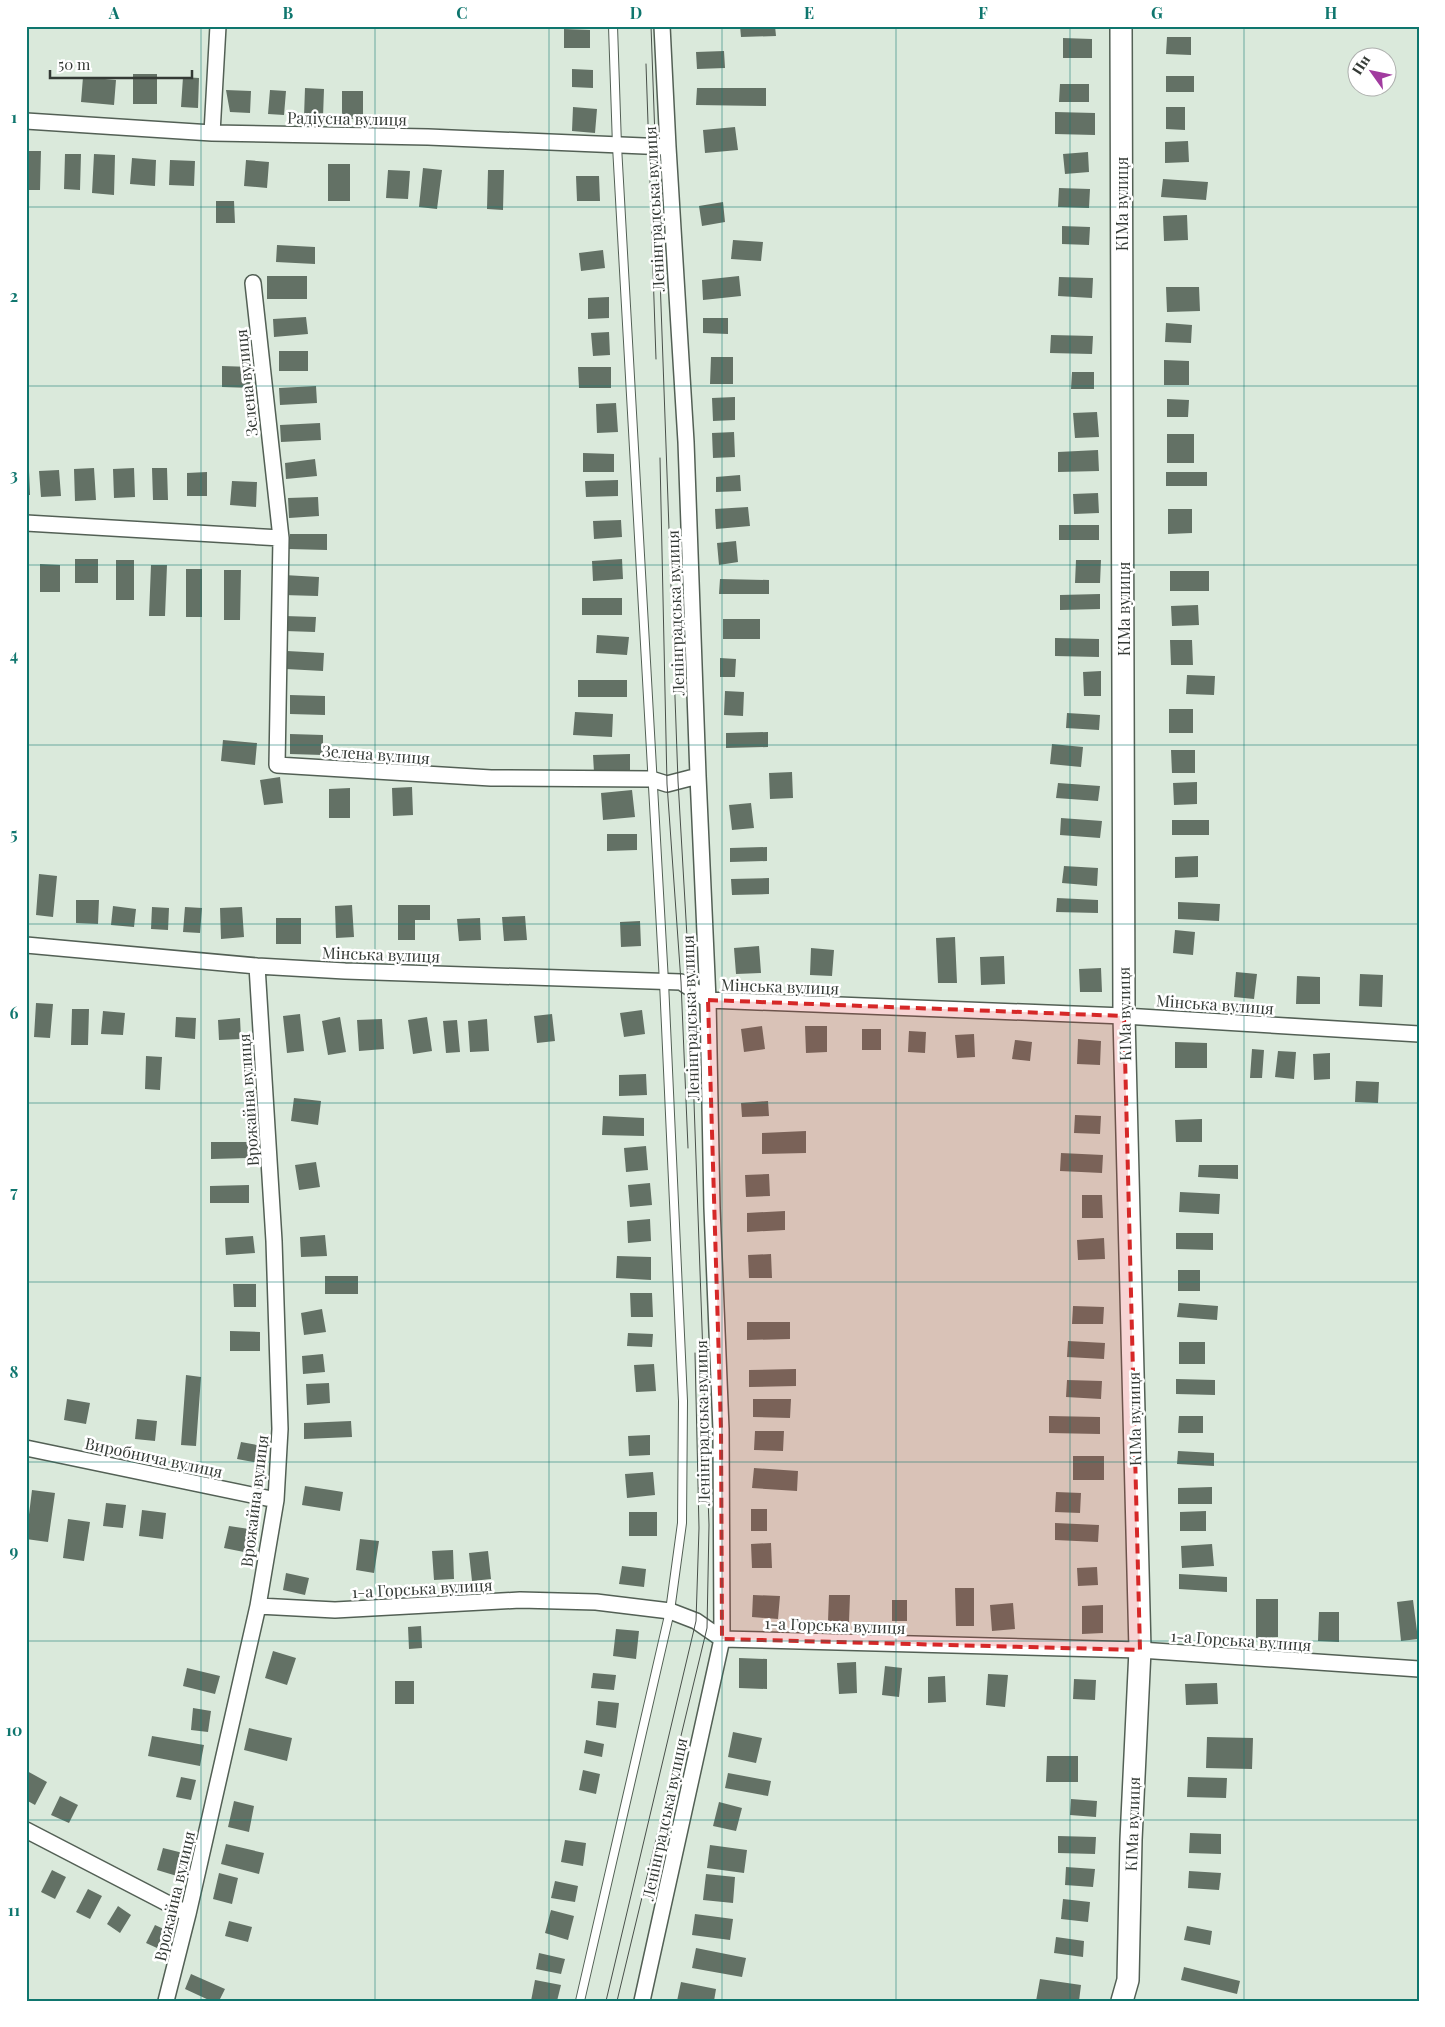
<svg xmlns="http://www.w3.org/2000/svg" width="1445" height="2027" font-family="'Playfair Display',serif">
	<rect width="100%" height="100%" fill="#dae9db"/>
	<path fill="#637165" d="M740,26H775L776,36L741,37Z
		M564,29L590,30V48H564Z
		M1167,37H1191V55L1166,54Z
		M1063,38L1092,39V58H1063Z
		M724,51L725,68L697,69L696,52Z
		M572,69L593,70V88L572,87Z
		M133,74H157V104H133Z
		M1166,76H1194V92H1166Z
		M83,77L116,80L114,105L81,102Z
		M183,77L199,78L198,108L181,107Z
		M1060,84H1089V102H1059Z
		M305,88L324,89L323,117H304Z
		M697,88H766V106L696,105Z
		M226,90L251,91L250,113L230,112Z
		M270,90L286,91L284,115L268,114Z
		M342,91H363V119H342Z
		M573,107L597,109L595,133L572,131Z
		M1166,107H1185V130L1166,129Z
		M1055,112L1095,113V135L1055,134Z
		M735,127L738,150L705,153L703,130Z
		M1188,141L1189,162L1165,163V142Z
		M26,151H41L40,190H26Z
		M1088,152L1089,172L1065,174L1063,154Z
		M65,154H81L80,190L64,189Z
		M94,154L115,155L114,195L92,193Z
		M132,158L156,160L155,186L130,184Z
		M170,160L195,161L194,186L169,185Z
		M246,160L269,162L267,188L244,186Z
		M328,164H350V201H328Z
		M423,168L442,170L437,209L419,207Z
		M388,170L410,171L408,199L386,198Z
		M488,170H504L503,210L487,209Z
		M576,176H599L600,201H577Z
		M1163,179L1208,182L1206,200L1161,197Z
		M1059,188L1090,189L1089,208L1058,207Z
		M216,201H234L235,223H216Z
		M723,202L725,222L702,226L699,206Z
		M1187,215L1188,240L1164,241L1163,216Z
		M1062,226L1090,227L1089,245L1062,244Z
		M733,240L763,242L761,261L731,259Z
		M277,245L315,247V264L276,262Z
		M603,250L605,268L581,271L579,253Z
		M267,276H307V299H267Z
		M739,276L741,296L703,300L702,280Z
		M1059,277L1093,278L1092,298L1058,296Z
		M1166,287H1199L1200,311L1167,312Z
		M609,297V318L588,319V298Z
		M306,317L308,334L274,337L273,319Z
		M703,318H728V334L703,333Z
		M1166,323L1192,325L1191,343L1165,342Z
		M609,332L610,355L593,356L591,333Z
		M1051,335L1093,336L1092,354L1050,353Z
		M279,351H308V371H279Z
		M711,357H733V384H710Z
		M1164,360L1189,361V385H1164Z
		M222,366L252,367V388L222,387Z
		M578,367H611V388H579Z
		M1072,372H1094V389H1071Z
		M316,386L317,403L280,405L279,388Z
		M735,397V420L713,421L712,398Z
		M1167,399L1189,400L1188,417H1167Z
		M616,403L618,432L597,433L596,404Z
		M1097,412L1099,437L1075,438L1073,413Z
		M320,423L321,440L281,442L280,425Z
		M734,432L735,457L713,458L712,433Z
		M1167,434H1194V463H1167Z
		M1098,450L1099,471L1058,472V452Z
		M583,453L614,454V472H583Z
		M315,459L317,476L286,479L285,463Z
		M94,468L96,500L75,501L74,469Z
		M134,468L135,497L114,498L113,469Z
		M152,468H167L168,500H153Z
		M59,470L61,496L41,497L39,471Z
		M26,471H29L30,495H26Z
		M207,472V496H187V473Z
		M1166,472H1207V486H1166Z
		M740,475L741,491L716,492V477Z
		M618,480V496L586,497L585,481Z
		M232,481L257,482L256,507L230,505Z
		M1098,493L1099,513L1074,514L1073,494Z
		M318,497L319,516L289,518L288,498Z
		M748,507L750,526L716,529L715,509Z
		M1168,509H1192V533L1168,534Z
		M621,520L622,537L594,539L593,521Z
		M1059,525H1099V540H1059Z
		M290,534H327V550L289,549Z
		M736,541L738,562L719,565L717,543Z
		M75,559H98V583H75Z
		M622,559L623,579L593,581L592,561Z
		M116,560H134V600H116Z
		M1076,560H1101L1100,583H1075Z
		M40,564L60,565V592H40Z
		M151,565H167L165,616H149Z
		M186,569H202V617H186Z
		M224,570H241L240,620H224Z
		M1170,571H1209V591H1170Z
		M284,575L319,577L318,596L283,595Z
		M720,579L769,580V594H719Z
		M1100,594V609L1060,610V595Z
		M582,598H622V615H582Z
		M1198,605L1199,625L1172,626L1171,606Z
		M285,616L316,617L315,632L285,631Z
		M723,619H760V639H723Z
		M597,635L629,637L627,655L596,653Z
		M1055,638L1099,639V657L1055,656Z
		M1170,640H1192L1193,665H1171Z
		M287,651L324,653L323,671L286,669Z
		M720,658L736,659L735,677H720Z
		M1101,671V696H1084L1083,672Z
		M1187,675L1215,676L1214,695L1186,694Z
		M578,680H627V697H578Z
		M725,691L744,692L743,716L724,715Z
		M290,695L325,696V715L290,714Z
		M1169,709H1193V733H1169Z
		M575,712L613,714L612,737L573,735Z
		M1067,713L1100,715L1099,730L1066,728Z
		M768,732V747L726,748V733Z
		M290,734L323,735V755L290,754Z
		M223,740L257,743L255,765L221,761Z
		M1052,744L1083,747L1081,767L1050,764Z
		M1171,750H1195V773H1172Z
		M630,754V771L594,772L593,755Z
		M792,772L793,798L770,799L769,773Z
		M280,777L283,803L264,805L260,780Z
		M1197,782V804L1174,805L1173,783Z
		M1058,783L1100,786L1098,801L1056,798Z
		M412,787L413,815L393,816L392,788Z
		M350,788V818H329V789Z
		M632,790L635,817L603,820L601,793Z
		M751,803L754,828L732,830L729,805Z
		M1061,818L1102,821L1100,838L1060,835Z
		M1172,820H1209V835H1172Z
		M607,834H637V850L607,851Z
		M767,847V861L730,862V848Z
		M1198,856V877L1175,878V857Z
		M1064,866L1098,868L1097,886L1062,883Z
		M39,874L57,876L53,917L36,915Z
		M769,878V894L732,895L731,879Z
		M1057,898L1098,900V913L1056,912Z
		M76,900H99L98,924L76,923Z
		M1178,902L1220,904L1219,921L1178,919Z
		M352,905L354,937L336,938L335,906Z
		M398,905H430V920H415V940H398Z
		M113,906L136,909L134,927L111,925Z
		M152,907L169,908L168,930L151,929Z
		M185,907L202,908L200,933L183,932Z
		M242,907L244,937L221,939L220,908Z
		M525,916L527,940L504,941L502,917Z
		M276,918H301V944H276Z
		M480,918L481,940L459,941L457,919Z
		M640,921L641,946L621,947L620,922Z
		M1175,930L1195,932L1193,955L1173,953Z
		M955,937L957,983H938L936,938Z
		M759,946L761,973L736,974L734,948Z
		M811,948L834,950L832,976L810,975Z
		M1004,956L1005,984L981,985L980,957Z
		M1101,968L1102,992H1080L1079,969Z
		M1236,972L1257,974L1254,999L1234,997Z
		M1360,974L1383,975L1382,1007L1359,1006Z
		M1297,976L1320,977V1004H1296Z
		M36,1003L53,1004L50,1038L34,1037Z
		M72,1009H89L88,1045H71Z
		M642,1010L645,1034L624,1037L620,1013Z
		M103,1011L125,1013L123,1035L101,1034Z
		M300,1014L304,1051L287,1053L283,1016Z
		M552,1014L555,1041L537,1043L534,1016Z
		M176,1017L196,1018L195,1039L175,1037Z
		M340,1017L346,1052L328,1055L322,1021Z
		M427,1017L432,1051L413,1054L408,1020Z
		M240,1018L241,1039L219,1040L218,1020Z
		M382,1019L384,1049L359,1051L357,1020Z
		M487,1019L489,1051L470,1052L468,1021Z
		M457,1020L460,1052L446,1053L443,1021Z
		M762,1026L765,1049L744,1052L741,1029Z
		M805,1026H827V1052L806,1053Z
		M862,1029H881V1050H862Z
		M909,1031L926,1032L925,1053L908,1052Z
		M974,1034L975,1057L957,1058L955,1035Z
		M1078,1039L1101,1041L1100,1065L1077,1064Z
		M1015,1040L1032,1042L1030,1061L1012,1059Z
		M1175,1042L1207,1043V1068H1175Z
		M1252,1049L1264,1050L1262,1078H1250Z
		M1278,1051L1296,1052L1294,1079L1275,1077Z
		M1330,1053V1079L1314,1080L1313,1054Z
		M146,1056L162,1057L160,1090L145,1089Z
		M646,1074L647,1095L619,1096V1075Z
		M1356,1081L1379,1082L1378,1103L1355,1102Z
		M294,1098L321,1101L318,1125L291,1121Z
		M768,1101L769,1116L742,1117L741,1103Z
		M1075,1115L1101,1116L1100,1134L1074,1133Z
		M603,1116L644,1118V1136L602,1135Z
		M1202,1119V1142H1176L1175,1120Z
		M806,1131V1153L762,1154V1133Z
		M211,1142H248V1158L211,1159Z
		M646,1146L648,1170L626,1172L624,1148Z
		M1061,1153L1103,1155L1102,1173L1060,1171Z
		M316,1162L320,1187L299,1190L295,1165Z
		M1199,1165H1238V1179L1198,1177Z
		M769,1174L770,1196L746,1197L745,1175Z
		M650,1183L652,1205L630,1207L628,1185Z
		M249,1185V1203H210V1186Z
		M1180,1192L1220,1194L1219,1214L1179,1212Z
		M1082,1195H1102L1103,1218H1082Z
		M785,1211V1230L747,1232V1213Z
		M650,1219L651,1241L628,1243L627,1221Z
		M1176,1233H1213V1250L1176,1249Z
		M325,1235L327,1256L301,1257L300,1237Z
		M253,1236L255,1253L226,1255L225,1238Z
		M1104,1238L1105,1259L1078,1260L1077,1240Z
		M771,1254L772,1278H749L748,1255Z
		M617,1256L651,1257V1280L616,1278Z
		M1178,1270H1200V1291H1178Z
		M325,1276H358V1294H325Z
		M233,1284H256V1307H234Z
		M630,1293H652L653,1317H631Z
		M1179,1303L1218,1306L1217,1320L1177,1317Z
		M1073,1306L1104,1307L1103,1324H1072Z
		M322,1309L326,1332L304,1335L301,1313Z
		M747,1322H790V1339L747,1340Z
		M230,1331L260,1332V1351H230Z
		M628,1333L653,1334L652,1347L627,1346Z
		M1068,1341L1105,1343L1104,1359L1067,1357Z
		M1179,1342H1205V1364H1179Z
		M323,1354L325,1372L303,1374L302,1356Z
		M654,1364L656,1391L636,1392L634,1365Z
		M796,1369V1386L749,1387V1370Z
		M186,1375L201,1377L196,1446L181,1445Z
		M1176,1379L1215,1380V1395L1176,1394Z
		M1067,1380L1102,1381L1101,1399L1066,1397Z
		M329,1383L330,1403L307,1405L306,1384Z
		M67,1399L90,1403L86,1424L64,1420Z
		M753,1399H791L790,1418L753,1417Z
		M1049,1416L1100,1417V1434L1049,1433Z
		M1179,1416H1203V1433H1178Z
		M137,1419L157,1421L155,1441L135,1439Z
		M351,1421L352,1437L304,1439V1423Z
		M755,1431H784L783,1451L754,1450Z
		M650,1435V1455L629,1456L628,1436Z
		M241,1442L262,1446L259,1463L237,1459Z
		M1178,1451L1214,1453V1466L1177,1464Z
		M1073,1456H1104V1480H1073Z
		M754,1468L798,1471L797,1491L752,1488Z
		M653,1472L655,1495L627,1498L625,1474Z
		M305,1486L343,1492L340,1511L302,1505Z
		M1212,1487V1504H1178V1488Z
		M32,1490L55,1493L48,1542L26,1539Z
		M1056,1492L1081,1493L1080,1513L1055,1512Z
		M106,1503L126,1505L123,1528L103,1526Z
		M751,1509H767V1531H751Z
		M142,1510L166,1513L163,1539L139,1536Z
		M1206,1511V1531H1180V1512Z
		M629,1512H657V1536H629Z
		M68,1519L90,1522L84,1561L63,1558Z
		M1055,1523L1099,1525L1098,1542L1055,1540Z
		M229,1526L249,1529L244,1552L224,1548Z
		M360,1539L379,1541L374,1573L356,1570Z
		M771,1543L772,1568H752L751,1544Z
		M1212,1544L1214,1566L1182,1568L1181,1546Z
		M453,1550L454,1579L434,1580L432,1551Z
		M488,1551L491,1579L472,1581L469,1553Z
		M622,1566L646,1569L644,1587L619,1584Z
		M1097,1567L1098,1585L1078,1586L1077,1568Z
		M286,1573L309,1578L305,1595L283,1590Z
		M1179,1574L1227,1577V1592L1179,1589Z
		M955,1588H974V1626H956Z
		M753,1595L780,1596L778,1619L752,1617Z
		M829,1595H850L849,1622L828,1621Z
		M1256,1599H1278V1637L1256,1638Z
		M892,1600H907V1621H892Z
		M1413,1600L1418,1639L1401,1641L1397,1602Z
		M1013,1603L1015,1629L992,1631L990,1605Z
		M1103,1605V1633L1082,1634V1606Z
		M1319,1612H1339V1642L1318,1641Z
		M421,1626L422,1648L409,1649L408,1627Z
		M616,1629L639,1631L636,1659L613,1656Z
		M273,1651L296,1658L287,1685L265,1678Z
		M739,1658L767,1659V1689L739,1688Z
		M856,1662L857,1693L839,1694L837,1663Z
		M885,1666L902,1668L899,1697L882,1695Z
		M187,1668L220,1676L215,1694L183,1686Z
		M593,1673L616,1675L614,1690L591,1688Z
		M988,1674L1008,1675L1005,1707L986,1705Z
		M945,1676L946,1702L928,1703V1677Z
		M1074,1679L1096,1680L1095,1700L1073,1699Z
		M395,1681H414V1704H395Z
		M1217,1683L1218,1704L1186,1705L1185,1684Z
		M598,1701L619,1703L616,1728L596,1725Z
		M193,1708L211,1711L208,1732L191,1730Z
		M249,1728L292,1738L287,1761L244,1750Z
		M733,1732L762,1738L756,1763L728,1757Z
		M152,1736L204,1745L200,1766L148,1756Z
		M1207,1737L1253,1738L1252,1769L1206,1768Z
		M586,1740L604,1744L602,1757L584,1753Z
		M1047,1756H1078V1782H1046Z
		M583,1770L600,1774L596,1794L579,1790Z
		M27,1771L47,1782L35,1805L26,1800Z
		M728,1773L771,1781L768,1796L725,1788Z
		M181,1777L196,1780L191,1800L176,1797Z
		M1188,1777L1227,1778L1226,1798L1187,1797Z
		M60,1796L78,1805L69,1823L51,1815Z
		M1071,1799L1097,1801L1096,1817L1070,1815Z
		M234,1801L254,1806L249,1832L228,1827Z
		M719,1802L742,1808L736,1831L713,1826Z
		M1190,1833L1221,1834V1854L1189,1853Z
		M1058,1836L1096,1837L1095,1854L1058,1853Z
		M565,1840L586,1843L583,1866L561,1862Z
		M226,1844L264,1853L259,1874L221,1864Z
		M710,1845L747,1850L744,1873L707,1868Z
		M163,1848L183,1853L177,1876L157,1870Z
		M1066,1867L1095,1869L1093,1887L1065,1885Z
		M52,1870L66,1877L55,1899L41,1892Z
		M1189,1871L1221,1873L1219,1890L1188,1888Z
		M219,1873L238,1878L232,1904L213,1899Z
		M706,1874L735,1877L733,1903L703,1900Z
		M555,1881L578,1886L575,1902L551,1898Z
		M88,1889L102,1896L90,1919L76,1912Z
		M1063,1899L1090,1902L1088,1922L1061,1919Z
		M118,1906L131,1915L120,1933L107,1924Z
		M551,1910L574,1916L568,1940L545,1933Z
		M695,1914L733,1919L730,1940L692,1935Z
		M229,1921L252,1927L248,1942L225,1936Z
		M155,1925L166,1930L157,1948L146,1943Z
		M1187,1926L1212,1931L1210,1945L1184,1940Z
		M1056,1937L1084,1941L1083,1957L1054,1953Z
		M696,1948L746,1958L742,1977L692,1968Z
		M539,1953L565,1959L561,1974L536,1969Z
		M1184,1967L1240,1981L1237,1994L1181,1980Z
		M191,1974L225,1989L219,2001H211L185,1989Z
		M1040,1979L1081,1985L1079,2001H1036Z
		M535,1980L561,1985L557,2001H531Z
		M681,1982L716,1989L714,2001H677Z"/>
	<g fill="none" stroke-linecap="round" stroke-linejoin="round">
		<g stroke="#536055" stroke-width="10">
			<path id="lane" d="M580,2001L670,1611L682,1523L683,1401L664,982L617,146L613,26"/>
		</g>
		<g stroke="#536055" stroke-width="18">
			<path id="street" d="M26,121L212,133L428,137L668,147
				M212,133L218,26
				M253,283L281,538
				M26,523L281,538L277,765L491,778L651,779L667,784L698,776
				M26,945L257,966L345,971L681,982L708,1000L1124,1016L1419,1034
				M26,1448L276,1500
				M258,1606L335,1610L520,1600L596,1602L670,1611L696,1621L722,1639L1140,1650L1419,1669
				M26,1830L188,1914
				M166,2001L188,1914L258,1606L276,1500L280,1429L274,1241L257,966
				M642,2001L722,1639L721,1429L712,1208L708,1000L698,776L686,442L668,147L662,26"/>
		</g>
		<g stroke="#536055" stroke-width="24">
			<path id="secondary" d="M1121,26L1124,1016L1140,1650L1131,1840L1128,1980L1122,2001"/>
		</g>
		<use href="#lane" stroke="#fff" stroke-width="8"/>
		<use href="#street" stroke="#fff" stroke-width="15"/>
		<use href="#secondary" stroke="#fff" stroke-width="21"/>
		<path stroke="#49504a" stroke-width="1" d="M646,64L656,359
			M660,458L667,784L681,982L688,1148
			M606,2001L696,1621L699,1528L695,1353
			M617,2001L707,1628L709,1525L690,989L678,781L651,26"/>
	</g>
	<path fill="#d62828" fill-opacity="0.2" stroke="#d62828" stroke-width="4" stroke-dasharray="10 6" stroke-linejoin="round" d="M708,1000L1124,1016L1140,1650L722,1639L721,1429Z"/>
	<path fill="none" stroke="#0f766e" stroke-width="1" stroke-opacity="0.55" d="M201,26V2001M375,26V2001M549,26V2001M722,26V2001M896,26V2001M1070,26V2001M1244,26V2001M26,207H1419M26,386H1419M26,565H1419M26,745H1419M26,924H1419M26,1103H1419M26,1282H1419M26,1462H1419M26,1641H1419M26,1820H1419"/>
	<g text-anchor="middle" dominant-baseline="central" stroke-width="5" stroke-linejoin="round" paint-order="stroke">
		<g font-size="16" fill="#343a35" stroke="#fff">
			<text transform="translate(347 118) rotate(1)">Радіусна вулиця</text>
			<text transform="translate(1121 204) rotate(-90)">КІМа вулиця</text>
			<text transform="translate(654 209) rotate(-93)">Ленінградська вулиця</text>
			<text transform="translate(246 383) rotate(-96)">Зелена вулиця</text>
			<text transform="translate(1123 609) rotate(-90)">КІМа вулиця</text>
			<text transform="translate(675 613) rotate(-92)">Ленінградська вулиця</text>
			<text transform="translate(376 754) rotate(4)">Зелена вулиця</text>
			<text transform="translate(381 954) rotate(2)">Мінська вулиця</text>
			<text transform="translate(780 986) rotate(2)">Мінська вулиця</text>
			<text transform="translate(1215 1004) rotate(4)">Мінська вулиця</text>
			<text transform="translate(1124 1014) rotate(-91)">КІМа вулиця</text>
			<text transform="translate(690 1018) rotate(-92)">Ленінградська вулиця</text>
			<text transform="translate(248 1100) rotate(-94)">Врожайна вулиця</text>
			<text transform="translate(1134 1419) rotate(-91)">КІМа вулиця</text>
			<text transform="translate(702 1423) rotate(-91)">Ленінградська вулиця</text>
			<text transform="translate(154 1457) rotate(12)">Виробнича вулиця</text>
			<text transform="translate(254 1501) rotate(-83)">Врожайна вулиця</text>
			<text transform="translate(422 1588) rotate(-3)">1-а Горська вулиця</text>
			<text transform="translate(835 1625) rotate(2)">1-а Горська вулиця</text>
			<text transform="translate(1241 1640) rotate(4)">1-а Горська вулиця</text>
			<text transform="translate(664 1819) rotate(-78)">Ленінградська вулиця</text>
			<text transform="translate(1132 1824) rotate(-88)">КІМа вулиця</text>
			<text transform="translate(174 1896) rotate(-77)">Врожайна вулиця</text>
		</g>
	</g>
	<rect width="1445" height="2027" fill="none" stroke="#ffffff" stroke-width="55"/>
	<g transform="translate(1372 72) rotate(303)"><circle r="24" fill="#ffffff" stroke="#aeb0ae"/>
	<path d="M0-4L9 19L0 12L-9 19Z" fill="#a13b9f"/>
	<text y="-8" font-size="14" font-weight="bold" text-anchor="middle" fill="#343a35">Пн</text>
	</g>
	<path d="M50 70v8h142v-8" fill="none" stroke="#343a35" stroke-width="2.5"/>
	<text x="58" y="70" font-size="15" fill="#343a35" stroke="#ffffff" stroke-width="4" paint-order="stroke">50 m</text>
	<rect x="28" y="28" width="1390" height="1972" fill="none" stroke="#0f766e" stroke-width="2"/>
	<g font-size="16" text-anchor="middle" font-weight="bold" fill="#0f766e">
		<text x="114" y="19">A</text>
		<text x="288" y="19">B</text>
		<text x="462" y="19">C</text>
		<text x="636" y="19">D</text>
		<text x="809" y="19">E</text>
		<text x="983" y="19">F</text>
		<text x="1157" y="19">G</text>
		<text x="1331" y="19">H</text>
		<text x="14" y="123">1</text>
		<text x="14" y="302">2</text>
		<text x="14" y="481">3</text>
		<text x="14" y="661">4</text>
		<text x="14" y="840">5</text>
		<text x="14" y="1019">6</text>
		<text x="14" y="1198">7</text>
		<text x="14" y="1378">8</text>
		<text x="14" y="1557">9</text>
		<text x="14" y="1736">10</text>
		<text x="14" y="1916">11</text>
	</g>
</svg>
